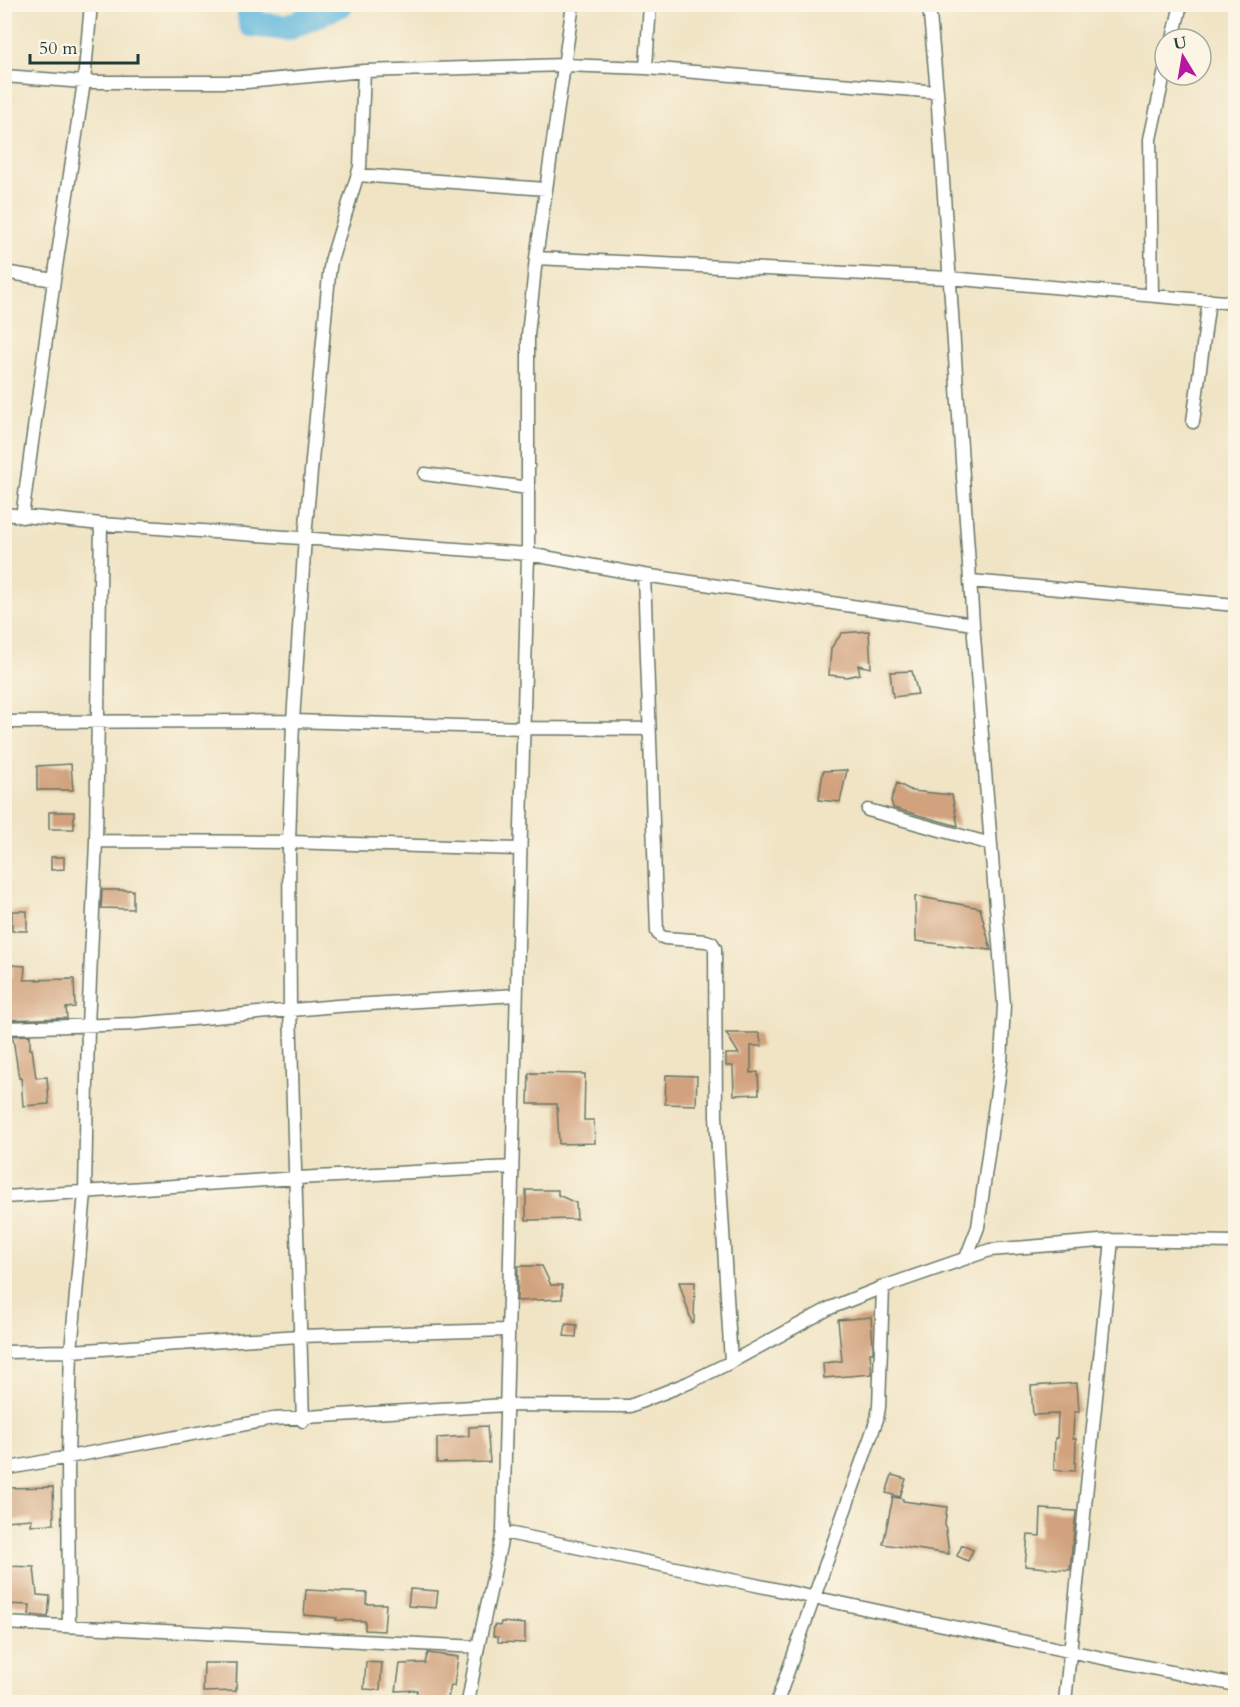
<svg xmlns="http://www.w3.org/2000/svg" width="1240" height="1707" font-family="Cardo,serif">
	<rect width="100%" height="100%" fill="#fcf5e5"/>
	<filter id="ink" filterUnits="userSpaceOnUse"><feTurbulence type="fractalNoise" baseFrequency=".0167" numOctaves="2"/><feDisplacementMap in="SourceGraphic" scale="12" xChannelSelector="R" yChannelSelector="G"/><feConvolveMatrix kernelMatrix="1 2 1 2 8 2 1 2 1" color-interpolation-filters="sRGB"/></filter>
	<filter id="wash" filterUnits="userSpaceOnUse"><feTurbulence type="fractalNoise" baseFrequency=".008" numOctaves="4" result="noise"/><feDisplacementMap in="SourceGraphic" scale="24" xChannelSelector="R" yChannelSelector="G"/><feGaussianBlur stdDeviation="1.35" result="paint"/><feColorMatrix in="noise" values="0 0 0 0 0 0 0 0 0 0 0 0 0 0 0 0 0 1.4 0 .05"/><feComposite in="paint" operator="in"/></filter>
	<g filter="url(#wash)">
		<rect width="100%" height="100%" fill="#f0e4c5"/>
		<g fill="none" stroke-linecap="round" stroke-linejoin="round">
			<path stroke="#60b8dd" stroke-width="26" d="M249,4L251,24L287,28L341,4"/>
		</g>
		<g id="blocks">
			<path fill="#d1a27d" d="M869,631L871,668L858,665L860,674L847,677L829,675L831,648L842,633Z
				M912,671L918,694L893,697L890,672Z
				M71,764L73,790H37V766Z
				M847,770L840,802L819,800L823,771Z
				M897,783L912,791L952,795L958,826L893,808L891,800Z
				M49,812H74V829H49Z
				M51,857H64V869L51,870Z
				M102,890H133V909L101,908Z
				M915,896L980,908L991,950L916,941Z
				M12,911H27V931H12Z
				M12,965L25,966L24,980L74,979L75,1007L66,1008L67,1018L4,1020V978H11Z
				M726,1033H759L762,1046H751V1073L758,1072L759,1094L734,1095L733,1066H726V1054H739Z
				M30,1035V1049H32L36,1078L47,1077L49,1104L23,1106L21,1077L19,1078L13,1038L4,1036Z
				M529,1073L585,1074L584,1120H594L595,1143L559,1144L557,1104H528Z
				M666,1075L697,1076L696,1105L665,1104Z
				M526,1190H558V1195L576,1203L577,1219L526,1220Z
				M518,1266H542L551,1285H562V1299L517,1301Z
				M679,1282H695L694,1322L692,1323Z
				M871,1317L873,1347V1353H870L872,1374L824,1378L823,1363L842,1361L838,1320Z
				M566,1324L577,1325L576,1337L564,1336Z
				M1077,1383L1079,1412H1074L1073,1439H1076L1075,1471L1054,1470L1055,1438H1057L1058,1414L1033,1415L1031,1386Z
				M487,1426L490,1462L437,1463V1438L469,1436V1427Z
				M892,1475L906,1479L900,1497L886,1493Z
				M53,1487L54,1524L31,1525L32,1519L4,1521V1488Z
				M893,1497L903,1499V1501L947,1507L945,1523L949,1554L883,1544Z
				M1041,1509L1076,1511L1070,1570L1025,1566L1028,1535L1040,1536Z
				M962,1545L973,1550L968,1561L957,1556Z
				M4,1566L34,1567L37,1595L50,1596L48,1617L29,1615L30,1605L4,1604Z
				M410,1589L438,1591L436,1608L408,1606Z
				M306,1590L367,1593L366,1604H386L384,1631L365,1630V1621L336,1620L337,1618L304,1615Z
				M501,1622L525,1624V1643L498,1642V1637L493,1636L494,1625L500,1626Z
				M428,1653L458,1657L454,1686L451,1685L447,1702H415L417,1690L396,1691L400,1664L425,1663Z
				M366,1662L382,1663L380,1690L364,1689Z
				M204,1663H237L236,1691L203,1692Z"/>
		</g>
	</g>
	<g filter="url(#ink)">
		<use href="#blocks" fill-opacity="0" stroke="#687767" stroke-width="1.5"/>
		<g fill="none" stroke-linecap="round" stroke-linejoin="round">
			<g stroke="#687767" stroke-width="15">
				<path id="street" d="M929,4L937,92L973,624L1004,1005L1001,1062L978,1227L966,1258
					M1173,39L1181,4
					M646,68L650,4
					M4,76L84,82H246L364,71L564,65L646,68L937,92
					M358,175L546,189
					M536,258L949,278L1236,303
					M4,272L54,280
					M1152,294L1150,139L1165,70
					M1193,422L1209,300
					M425,474L528,488
					M4,514L101,524L528,554L644,575L973,624
					M22,517L54,280L84,82L91,4
					M644,575L657,932L660,936L665,938L706,941L712,943L715,948L716,1116L731,1362
					M971,581L1236,605
					M4,722L293,721L523,728L649,729
					M868,810L991,844
					M96,841L289,842L520,849
					M4,1028L136,1024L337,1006L516,995
					M4,1197L297,1178L512,1167
					M4,1352L71,1351L299,1336L507,1330
					M303,1421L290,1010L289,842L293,721L305,537L329,275L331,261L360,167L364,71
					M4,1469L273,1419L506,1405L630,1406L688,1383L731,1362L830,1308L883,1287L990,1250L1112,1240L1236,1242
					M503,1532C747,1582 991,1637 1236,1685
					M4,1623L478,1647
					M69,1626L68,1457L71,1351L85,1193L88,1026L96,841L101,524
					M468,1702L478,1647L503,1532L528,554V335L536,258L573,4
					M777,1702L877,1419L879,1407L883,1287
					M1065,1702L1112,1240"/>
			</g>
			<use href="#street" stroke="#fff" stroke-width="12"/>
		</g>
	</g>
	<rect width="1240" height="1707" fill="none" stroke="#fcf5e5" stroke-width="24"/>
	<g transform="translate(1183 57) rotate(349)"><circle r="28" fill="#fcf5e5" stroke="#a4ab9e" stroke-width="1.5"/>
	<path d="M0-4.5L10 22L0 15L-10 22Z" fill="#b5179e"/>
	<text y="-9" font-size="16" font-weight="bold" text-anchor="middle" fill="#1f3d34">U</text>
	</g>
	<path d="M30 54v9h108v-9" fill="none" stroke="#1f3d34" stroke-width="3"/>
	<text x="39" y="54" font-size="18" fill="#1f3d34" stroke="#fcf5e5" stroke-width="4.5" paint-order="stroke">50 m</text>
</svg>
